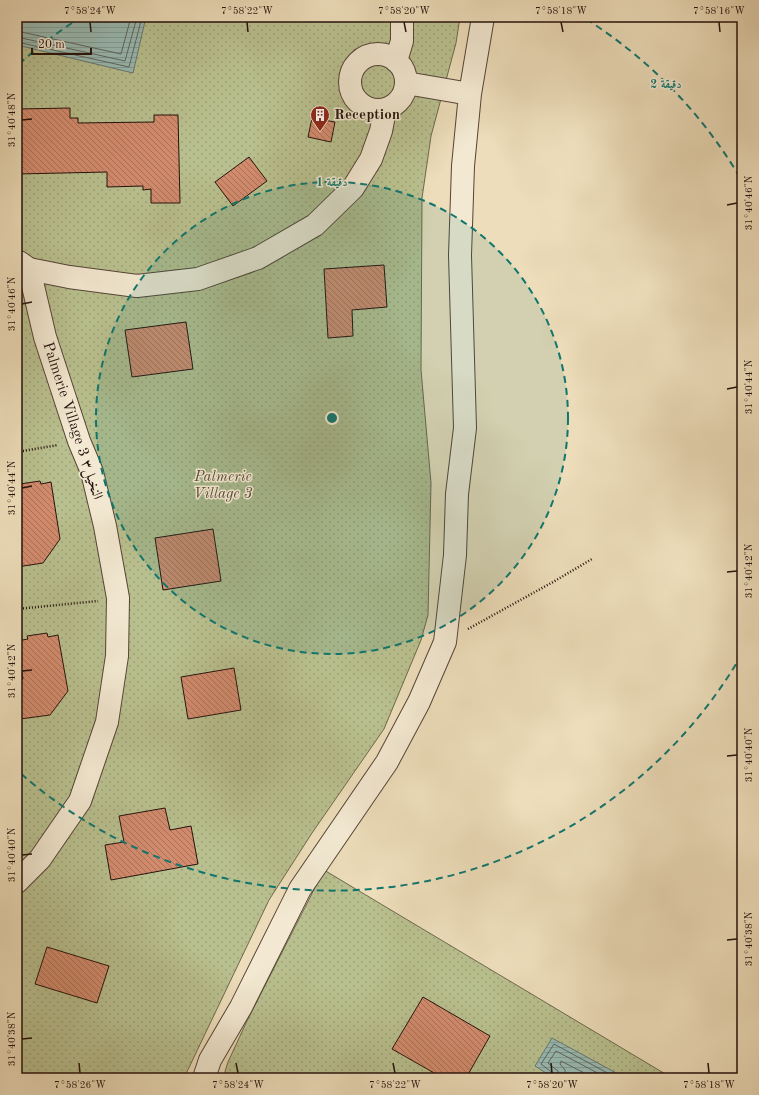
<svg xmlns="http://www.w3.org/2000/svg" width="759" height="1095" font-family="'Old Standard TT',Amiri,serif">
	<defs>
		<pattern id="garden-dots" width="8" height="8" patternUnits="userSpaceOnUse"><rect width="8" height="8" fill="#b9c08f"/><path d="M2 2h.1M6 6h.1" fill="none" stroke="#9fa47a" stroke-width="1.8" stroke-linecap="round"/></pattern>
		<pattern id="water-rules" width="6" height="5" patternUnits="userSpaceOnUse"><rect width="6" height="5" fill="#99bbb4"/><path d="M0 2.5h6" fill="none" stroke="#84a099"/></pattern>
		<pattern id="building-back-hatch" width="6" height="6" patternUnits="userSpaceOnUse"><rect width="6" height="6" fill="#d38c6e"/><path d="M-1 5l2 2M0 0l6 6M5-1l2 2" fill="none" stroke="#ab7159"/></pattern>
	</defs>
	<rect width="100%" height="100%" fill="#edddba"/>
	<filter id="stains"><feTurbulence type="fractalNoise" baseFrequency=".005" numOctaves="4"/><feColorMatrix values="0 0 0 0 .2 0 0 0 0 .09 0 0 0 0 .02 0 0 0 .5 -.17"/></filter>
	<radialGradient id="worn" r=".72"><stop offset=".6" stop-color="#630" stop-opacity="0"/><stop offset="1" stop-color="#630" stop-opacity=".3"/></radialGradient>
	<path fill="url(#garden-dots)" stroke="#6e684d" d="M17,17H460L456,43L431,136L422,198L421,370L431,483L428,615L421,640L384,729L312,833L269,900L184,1078H17Z
		M324,870L672,1078H223L228,1062L246,1023Z"/>
	<path fill="url(#water-rules)" stroke="#6a7770" d="M17,17H146L133,73L17,45Z
		M552,1038L620,1075L617,1078H554L535,1066Z"/>
	<g fill="none" stroke-linecap="round" stroke-linejoin="round">
		<path stroke="#5e6660" stroke-width="1" d="M17,31L121,54L131,17
			M17,37L125,61L137,17
			M17,42L129,67L142,17
			M555,1078L554,1074L541,1064L554,1044L613,1076L614,1078
			M560,1078L558,1071L548,1063L556,1051L607,1078
			M566,1078L565,1070L560,1064L561,1061L594,1078"/>
	</g>
	<path fill="url(#building-back-hatch)" stroke="#24110b" d="M70,108V118H78V123L154,122V115H178L180,203H151V189L143,190V186L107,187V172L17,174V109Z
		M312,118L335,122L331,142L308,137Z
		M249,157L267,181L233,206L215,182Z
		M384,265L387,307L352,310L353,336L328,338L324,269Z
		M186,322L193,369L132,377L125,330Z
		M40,481L41,484L51,482L60,539L43,563L17,567L18,522L17,487H21L20,484Z
		M213,529L221,581L163,590L155,538Z
		M47,633L48,637L58,635L68,691L50,715L20,719V715H17V680L23,679L17,641L28,639L27,636Z
		M234,668L241,710L188,719L181,677Z
		M165,808L170,830L191,826L198,864L111,880L105,845L124,842L119,816Z
		M47,947L109,966L97,1003L35,984Z
		M423,997L490,1036L466,1078H443L392,1049Z"/>
	<g fill="none" stroke-linecap="round" stroke-linejoin="round">
		<g stroke="#564437" stroke-width="24">
			<path id="minor" d="M350 82a28 28 0 1 1 56 0a28 28 0 1 1-56 0Z
				M396,61L402,41V17
				M406,83L470,94
				M19,262L29,269L69,277L137,286L198,279L258,258L315,225L353,188L371,159L381,131L385,110
				M17,882L40,859L80,801L107,722L117,656L118,598L105,526L92,472L79,441L45,337L29,269
				M204,1078L210,1060L241,1007L300,889L387,762L419,702L445,642L455,555L457,494L465,428L460,255L463,166L470,94L483,17"/>
		</g>
		<path stroke="#24110b" stroke-width="2.5" stroke-dasharray="1 2" stroke-linecap="butt" d="M17,452L58,445
			M17,609L98,601
			M468,629L553,582L592,559"/>
		<use href="#minor" stroke="#f3e9d2" stroke-width="22"/>
	</g>
	<path fill="none" stroke="#24110b" stroke-width="1.5" d="M90,22L91,32M247,22L248,32M404,22L406,32M561,22L563,32M719,22L720,32M22,120L32,119M727,205L737,203M22,304L32,302M727,389L737,387M22,488L32,486M727,572L737,571M22,671L32,670M727,756L737,755M22,855L32,854M727,940L737,939M22,1039L32,1038M79,1063L80,1073M236,1063L238,1073M393,1063L395,1073M551,1063L552,1073M708,1063L709,1073"/>
	<circle cx="332" cy="418" r="236" fill="#0f766e" fill-opacity=".12"/>
	<g fill="none" stroke="#0f766e" stroke-width="2" stroke-dasharray="7 5">
		<circle cx="332" cy="418" r="236"/>
		<path d="M742 654A473 473 0 0 1 19 772M19 64A473 473 0 0 1 78 19M586 19A473 473 0 0 1 742 181"/>
	</g>
	<defs>
		<g id="building-pin" transform="scale(1)"><path d="M0 17L-7.5 6A9.5 9.5 0 1 1 7.5 6Z" fill="#8f2418" stroke="#f3e9d2"/><path d="M-4-6H4V6H1V3H-1V6H-4ZM-2.5-4.3h1.7v1.8h-1.7ZM.8-4.3h1.7v1.8H.8ZM-2.5-1h1.7V.8h-1.7ZM.8-1h1.7V.8H.8Z" fill="#fff"/></g>
	</defs>
	<g fill-rule="evenodd">
		<use href="#building-pin" x="320" y="115"/>
	</g>
	<g text-anchor="middle" dominant-baseline="central" stroke-width="3" stroke-linejoin="round" paint-order="stroke">
		<g font-size="15" font-weight="bold" fill="#24110b" stroke="#f3e9d2" text-anchor="start">
			<text x="334" y="115">Reception</text>
		</g>
		<g font-size="15" fill="#24110b" stroke="#f3e9d2">
			<text transform="translate(72 421) rotate(72)">Palmerie Village 3 النخيل٣</text>
		</g>
		<g font-size="15" font-style="italic" fill="#584e39" stroke="#f3e9d2">
			<text x="223" y="477">Palmerie<tspan x="223" dy="17">Village 3</tspan></text>
		</g>
	</g>
	<circle cx="332" cy="418" r="6" fill="#0f766e" stroke="#f3e9d2" stroke-width="2"/>
	<g font-size="12" text-anchor="middle" font-weight="bold" fill="#0f766e" stroke="#f3e9d2" stroke-width="3" stroke-linejoin="round" paint-order="stroke">
		<text x="666" y="88">2 دقيقة</text>
		<text x="332" y="186">1 دقيقة</text>
	</g>
	<rect width="759" height="1095" fill="none" stroke="#edddba" stroke-width="44"/>
	<path d="M32 48v6h59v-6" fill="none" stroke="#24110b" stroke-width="2"/>
	<text x="38" y="48" font-size="12" fill="#24110b" stroke="#f3e9d2" stroke-width="3" paint-order="stroke">20 m</text>
	<rect x="22" y="22" width="715" height="1051" fill="none" stroke="#24110b" stroke-width="1.5"/>
	<g font-size="10" text-anchor="middle" fill="#24110b">
		<text x="90" y="14">7°58'24"W</text>
		<text x="247" y="14">7°58'22"W</text>
		<text x="404" y="14">7°58'20"W</text>
		<text x="561" y="14">7°58'18"W</text>
		<text x="719" y="14">7°58'16"W</text>
		<text transform="translate(11 120) rotate(-90)" y="4">31°40'48"N</text>
		<text transform="translate(748 203) rotate(-90)" y="4">31°40'46"N</text>
		<text transform="translate(11 304) rotate(-90)" y="4">31°40'46"N</text>
		<text transform="translate(748 387) rotate(-90)" y="4">31°40'44"N</text>
		<text transform="translate(11 488) rotate(-90)" y="4">31°40'44"N</text>
		<text transform="translate(748 571) rotate(-90)" y="4">31°40'42"N</text>
		<text transform="translate(11 671) rotate(-90)" y="4">31°40'42"N</text>
		<text transform="translate(748 755) rotate(-90)" y="4">31°40'40"N</text>
		<text transform="translate(11 855) rotate(-90)" y="4">31°40'40"N</text>
		<text transform="translate(748 939) rotate(-90)" y="4">31°40'38"N</text>
		<text transform="translate(11 1039) rotate(-90)" y="4">31°40'38"N</text>
		<text x="80" y="1088">7°58'26"W</text>
		<text x="238" y="1088">7°58'24"W</text>
		<text x="395" y="1088">7°58'22"W</text>
		<text x="552" y="1088">7°58'20"W</text>
		<text x="709" y="1088">7°58'18"W</text>
	</g>
	<rect width="100%" height="100%" filter="url(#stains)"/>
	<rect width="100%" height="100%" fill="url(#worn)"/>
</svg>
